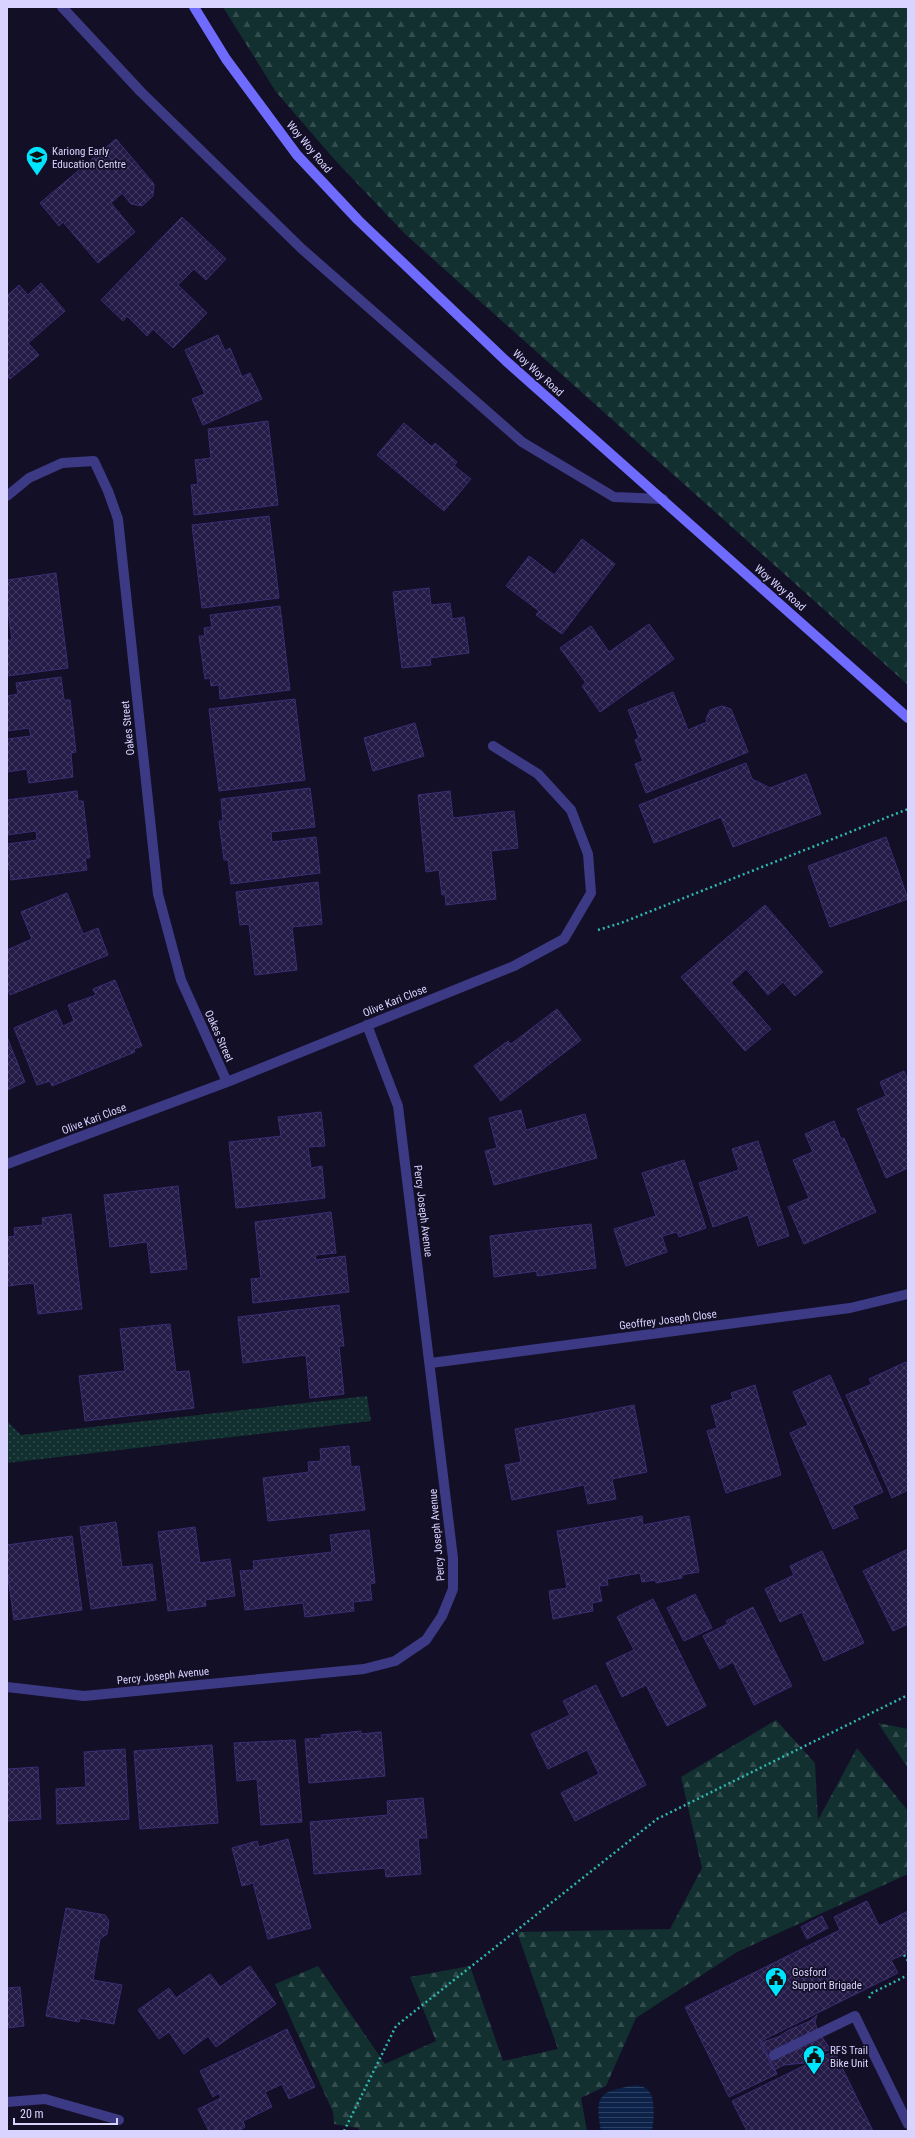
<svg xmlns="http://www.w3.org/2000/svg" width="915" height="2138" font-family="'Roboto Condensed',sans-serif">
	<defs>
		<pattern id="forest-firs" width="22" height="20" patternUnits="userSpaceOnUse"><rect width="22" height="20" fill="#12302f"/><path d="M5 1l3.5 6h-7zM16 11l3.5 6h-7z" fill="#344d4e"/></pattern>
		<pattern id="park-dots" width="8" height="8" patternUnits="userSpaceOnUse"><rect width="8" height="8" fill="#12302f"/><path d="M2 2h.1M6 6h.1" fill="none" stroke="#344d4e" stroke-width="1.8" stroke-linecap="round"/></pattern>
		<pattern id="water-rules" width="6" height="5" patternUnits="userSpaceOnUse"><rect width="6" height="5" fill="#0c2248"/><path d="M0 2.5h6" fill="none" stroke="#2f4163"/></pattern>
		<pattern id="building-cross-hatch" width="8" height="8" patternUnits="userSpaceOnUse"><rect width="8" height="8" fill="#241b47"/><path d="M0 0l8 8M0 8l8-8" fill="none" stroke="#433b63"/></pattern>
	</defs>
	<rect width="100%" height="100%" fill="#130f26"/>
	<path fill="url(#forest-firs)" d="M223,7H908V685L405,234L334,159L276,92Z
		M776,1720L815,1763L818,1820L857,1748L908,1811V1874L737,1952L636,2018L606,2086L581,2098L587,2131H360L358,2128L334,2124L333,2112L275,1984L318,1966L385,2064L436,2041L410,1977L470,1966L503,2061L558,2049L517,1932L670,1929L702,1868L681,1777Z
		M878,1723L908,1729V1768Z"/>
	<path fill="url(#park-dots)" d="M367,1396L371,1421L7,1463V1421L21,1435Z"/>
	<path fill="url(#water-rules)" d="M636,2085C642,2087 647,2087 650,2093C655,2099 654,2123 652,2131H601C594,2093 600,2092 636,2085Z"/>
	<path fill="url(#building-cross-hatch)" stroke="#3b2d73" d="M116,139L154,184L153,196L142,206L131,204L122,193L111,203L135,232L98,263L63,222L59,226L40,203Z
		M182,217L226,259L206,280L194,269L178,285L207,313L173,348L153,329L147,336L127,316L123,321L101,300Z
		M41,283L65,311L28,343L39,355L10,379L7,375V296L19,285L28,295Z
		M218,335L225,351L230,348L242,377L250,373L262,399L203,425L192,399L205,394L185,350Z
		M268,421L278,505L194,515L191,485L198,484L195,460L211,458L208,429Z
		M404,423L432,447L435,443L457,462L454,466L471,479L444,511L377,455Z
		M269,516L279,598L202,608L192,525Z
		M582,539L615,564L562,634L536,615L539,611L506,586L529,556L554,575Z
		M56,573L68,668L7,676V640H12L7,603V580Z
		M429,588L431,605L450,603L452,619L464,617L469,653L430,658L431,665L402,668L393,592Z
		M280,606L290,690L220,699L219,685L211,686L210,678L205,679L199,636H205L204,628L212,627L210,615Z
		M649,624L674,659L600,712L582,686L586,683L560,648L591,626L609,652Z
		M61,677L64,700H70L76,752L71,753L73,777L29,783L27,769L7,772V739L31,736L29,728L7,731V696L18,694L16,683Z
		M673,692L688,730L707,722L706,719L710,710L722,706L731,709L748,752L646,793L635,764L643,761L635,740L639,738L628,710Z
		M295,699L305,780L219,791L209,709Z
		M415,723L424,756L373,771L364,738Z
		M746,763L752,779L770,788L806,774L821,814L733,847L721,817L654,843L639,805Z
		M310,788L315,827L271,832L272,842L316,837L320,873L231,884L228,860H224L219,821H223L221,799Z
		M77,791L78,801H83L90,858H85L87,870L11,880L10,869H7V844L37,840L36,831L7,835V800Z
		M450,791L453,818L514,811L518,848L491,851L496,899L446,905L445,894L442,895L439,870L426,872L418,795Z
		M886,837L908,899L830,927L808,866Z
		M318,882L322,924L292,927L297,970L255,975L249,924L240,925L236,892Z
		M67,893L83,934L98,928L108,955L10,995L7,987V950L32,939L21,912Z
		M765,905L823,972L795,996L783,982L768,995L746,969L731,983L771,1029L745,1051L681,977Z
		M115,980L142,1046L134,1049L135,1052L52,1086L50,1081L37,1085L14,1028L56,1010L63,1026L74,1021L68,1005L96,995L93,989Z
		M557,1009L581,1040L501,1101L474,1066L508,1041L511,1044Z
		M7,1037L25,1082L7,1090Z
		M904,1071L908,1080V1168L886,1178L857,1109L886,1096L880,1082Z
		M521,1110L526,1130L585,1114L597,1158L494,1185L485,1151L497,1148L489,1118Z
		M321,1112L325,1146L308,1147L311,1168L322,1166L325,1198L236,1208L229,1142L281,1136L278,1117Z
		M834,1121L841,1139L844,1138L876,1212L804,1244L788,1207L809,1198L793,1160L813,1152L805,1134Z
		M758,1141L789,1236L758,1246L748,1215L713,1227L699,1183L739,1170L732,1149Z
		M684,1160L706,1228L679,1237L677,1232L662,1236L667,1252L626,1266L614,1229L656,1216L642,1173Z
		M178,1186L187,1269L151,1273L147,1242L110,1247L104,1195Z
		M331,1212L336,1253L315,1255L316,1260L345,1256L349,1292L253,1303L251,1279L261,1278L255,1222Z
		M71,1214L82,1309L38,1314L34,1283L7,1286V1237L15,1236L14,1228L43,1225L42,1218Z
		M591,1224L596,1268L537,1276V1271L494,1277L490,1236Z
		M339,1305L344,1346H339L344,1394L310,1398L306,1355L243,1363L238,1317Z
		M170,1324L176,1372L189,1371L194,1408L85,1421L79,1376L125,1371L120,1329Z
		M906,1362L908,1366V1490L892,1498L846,1395L872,1384L869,1379Z
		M830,1375L883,1492L852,1506L858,1518L833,1529L790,1433L808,1425L793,1392Z
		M755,1385L781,1475L726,1493L707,1431L717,1428L711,1406L733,1399L731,1393Z
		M634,1405L647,1472L612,1479L616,1499L588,1504L584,1485L512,1500L505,1465L521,1462L515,1429Z
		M349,1446L351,1467L359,1466L365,1510L268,1521L263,1478L309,1472L308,1462L321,1461L320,1449Z
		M642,1516L643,1525L689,1516L699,1572L681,1575L682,1578L656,1583V1580L642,1582L640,1573L607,1579L608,1585L599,1586L602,1601L592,1603L593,1611L553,1619L549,1591L567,1588L557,1531Z
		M116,1522L122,1567L152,1564L156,1600L91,1609L80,1527Z
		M195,1527L200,1563L230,1559L235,1596L205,1600L206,1606L168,1611L158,1532Z
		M369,1530L375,1583L370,1584L372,1600L353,1602L354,1611L305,1617L303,1603L245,1610L240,1571L254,1570L253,1561L332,1552L330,1535Z
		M72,1536L82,1610L14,1620L7,1570V1545Z
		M908,1549V1624L893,1631L863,1571Z
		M822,1551L864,1643L824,1661L802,1612L780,1622L765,1589L794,1575L790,1566Z
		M695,1594L712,1628L684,1641L667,1608Z
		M653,1599L706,1706L667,1726L646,1685L622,1697L606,1663L634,1650L617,1617Z
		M753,1607L792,1686L754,1705L733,1662L720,1669L703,1636L728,1624L726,1621Z
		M596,1685L646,1785L575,1821L561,1793L599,1774L587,1750L548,1769L531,1734L570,1715L563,1701Z
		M361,1731V1734L381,1732L385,1776L309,1783L305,1739L322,1738L321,1735Z
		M295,1740L302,1822L261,1825L257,1779L237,1781L234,1743Z
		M212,1745L218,1823L140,1829L134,1751Z
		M125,1749L129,1819L57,1824L56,1789L86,1787L84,1752Z
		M38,1767L41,1819L7,1821V1769Z
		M423,1798L427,1838H418L421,1874L386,1877L385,1868L314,1874L310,1822L388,1815L387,1801Z
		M288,1839L311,1928L268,1939L253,1883L242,1886L232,1848L257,1841L259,1847Z
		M867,1901L879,1926L908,1911V1953L891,1960L898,1973L761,2041L777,2074L729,2097L685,2007L840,1930L834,1917Z
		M66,1908L105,1915L109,1921L107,1934L100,1939L93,1980L122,1985L114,2024L80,2018L79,2022L46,2016Z
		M822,1916L828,1928L807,1939L801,1927Z
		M250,1966L276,2004L216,2047L208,2036L184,2054L169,2032L159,2039L138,2010L169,1988L176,1998L210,1974L220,1987Z
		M20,1987L24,2026L7,2028V1988Z
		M817,2015L815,2021L817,2030L831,2050L823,2051L804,2063L784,2065L774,2070L760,2043L778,2037L789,2030L810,2021Z
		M287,2029L315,2087L289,2099L282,2084L265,2092L272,2107L243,2121L245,2127L238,2131H209L198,2109L221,2098L219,2093L213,2097L200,2071Z
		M834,2051L873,2131H747L732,2101Z"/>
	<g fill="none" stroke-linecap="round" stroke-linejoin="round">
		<path stroke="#2fb8b0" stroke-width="2.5" stroke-dasharray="2 3" stroke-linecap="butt" d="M598,930L621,923L908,809
			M904,1955L908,1961
			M869,1998L872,1993L908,1975
			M344,2131L396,2026L657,1819L908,1695"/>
		<path stroke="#3d3a85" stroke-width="10" d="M62,7L141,92L302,249L522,442L614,497L663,499
			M774,2055L855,2016L908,2124"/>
		<path stroke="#3d3a85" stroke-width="10" d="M7,496L29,478L62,463L94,461L108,491L118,519L158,894L181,980L227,1082
			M7,1164L227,1082L514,966L564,939L591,893L588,854L571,810L538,774L493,746
			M431,1363L850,1308L908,1294
			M7,1687L84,1696L364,1669L395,1661L426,1640L442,1616L453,1589V1558L398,1106L367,1025
			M7,2102L45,2099L119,2120"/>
		<path stroke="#6f6bff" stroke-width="10" d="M194,7L226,59L297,155L358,220L506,361L908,718"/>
	</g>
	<defs>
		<g id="school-pin" transform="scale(1.15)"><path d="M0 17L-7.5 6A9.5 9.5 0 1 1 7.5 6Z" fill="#00e5ff" stroke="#130f26"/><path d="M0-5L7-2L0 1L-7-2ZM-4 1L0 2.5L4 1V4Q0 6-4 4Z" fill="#111"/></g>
		<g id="civic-pin" transform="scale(1.15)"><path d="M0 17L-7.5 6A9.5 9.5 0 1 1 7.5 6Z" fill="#00e5ff" stroke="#130f26"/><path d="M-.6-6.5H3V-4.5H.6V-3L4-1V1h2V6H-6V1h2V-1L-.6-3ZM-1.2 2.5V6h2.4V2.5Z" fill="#111"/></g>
	</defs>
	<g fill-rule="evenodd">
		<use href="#school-pin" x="37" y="157"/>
		<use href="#civic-pin" x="776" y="1978"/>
		<use href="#civic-pin" x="814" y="2056"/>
	</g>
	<g text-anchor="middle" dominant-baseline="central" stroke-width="3.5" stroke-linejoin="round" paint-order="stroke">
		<g font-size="11" fill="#d9d4ff" stroke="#130f26">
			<text transform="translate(309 147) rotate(50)">Woy Woy Road</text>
			<text transform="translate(538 373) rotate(42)">Woy Woy Road</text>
			<text transform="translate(780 588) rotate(41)">Woy Woy Road</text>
			<text transform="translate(128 728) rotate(-96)">Oakes Street</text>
			<text transform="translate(395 1001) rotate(-22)">Olive Kari Close</text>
			<text transform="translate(219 1036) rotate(66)">Oakes Street</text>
			<text transform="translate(94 1119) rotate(-21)">Olive Kari Close</text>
			<text transform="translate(423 1211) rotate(83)">Percy Joseph Avenue</text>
			<text transform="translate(668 1320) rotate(-7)">Geoffrey Joseph Close</text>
			<text transform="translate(437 1535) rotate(-95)">Percy Joseph Avenue</text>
			<text transform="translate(163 1676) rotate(-6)">Percy Joseph Avenue</text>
		</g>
		<g font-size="11" fill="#d9d4ff" stroke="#130f26" text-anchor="start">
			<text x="52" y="151">Kariong Early<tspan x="52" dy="13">Education Centre</tspan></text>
			<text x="792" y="1972">Gosford<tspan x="792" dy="13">Support Brigade</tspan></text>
			<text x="830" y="2050">RFS Trail<tspan x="830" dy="13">Bike Unit</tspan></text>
		</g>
	</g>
	<rect width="915" height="2138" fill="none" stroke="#d9d4ff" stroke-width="16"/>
	<path d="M14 2118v6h103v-6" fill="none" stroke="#d9d4ff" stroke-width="2"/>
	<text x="20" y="2118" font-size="12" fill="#d9d4ff" stroke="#130f26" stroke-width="3" paint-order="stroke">20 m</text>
</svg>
